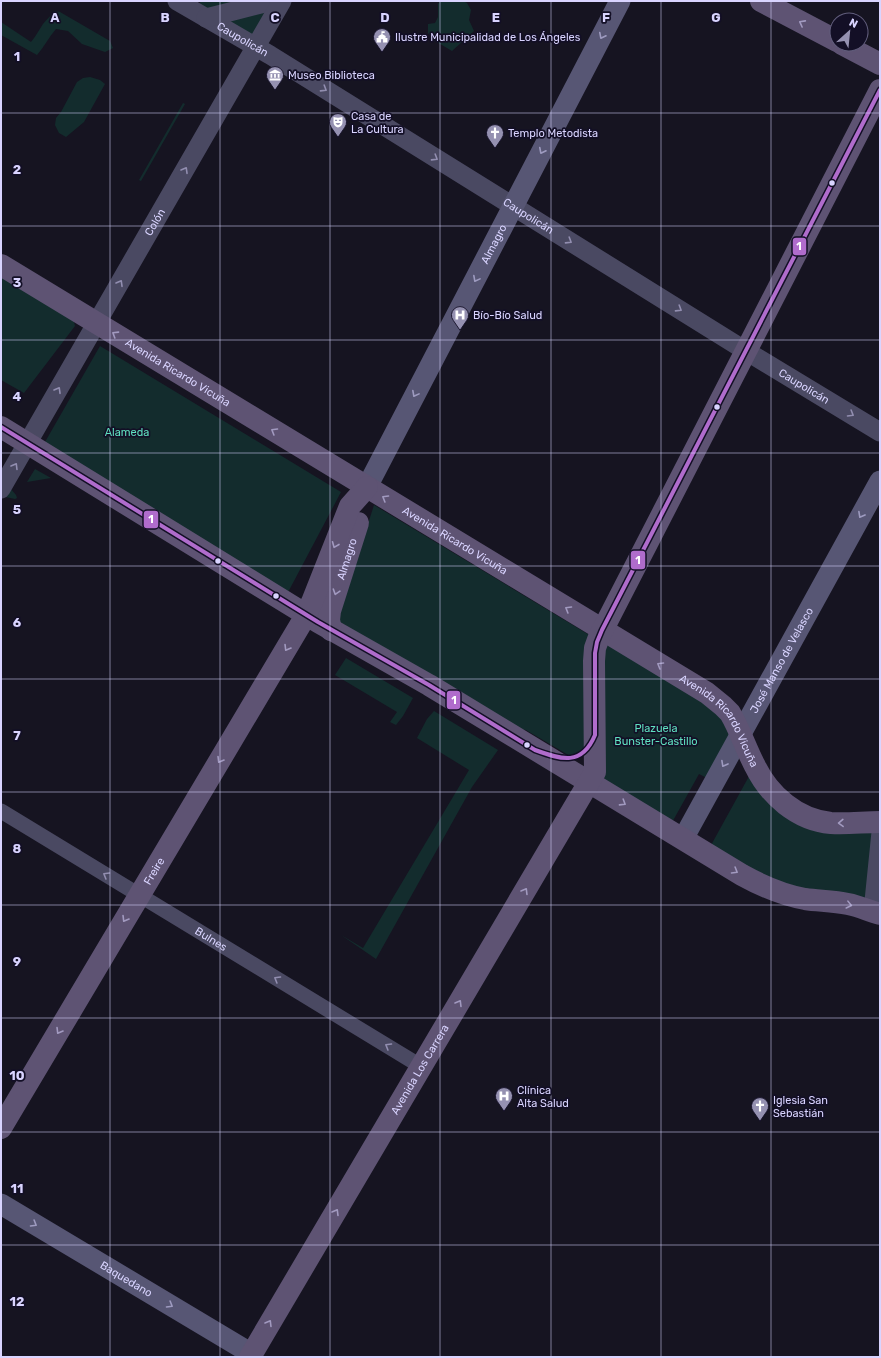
<svg xmlns="http://www.w3.org/2000/svg" width="881" height="1358" font-family="Rubik,sans-serif">
	<rect width="100%" height="100%" fill="#161421"/>
	<path fill="#132c2d" d="M201,1H280L255,44L196,10Z
		M440,1H463L467,3L471,10L469,20L474,31L452,51L435,41L428,33V24L435,23L438,17V4Z
		M54,11L60,12L110,41L113,48L105,52L82,44L68,31L56,29C49,37 44,47 37,55L1,35V22L31,42C36,36 39,30 43,24C47,19 51,16 54,11Z
		M90,77L100,80L105,84L84,122L66,137L59,133L55,125L56,118L61,112L77,82L83,78Z
		M183,103L185,104L141,181L139,180Z
		M1,276L73,318L75,326L24,393L1,380Z
		M100,346L341,492L285,598L41,449Z
		M35,469L51,478L27,482Z
		M5,482L16,495L17,498L15,499L1,496Z
		M374,505L596,639L590,740C584,750 582,754 570,756L526,730L517,729L337,622L342,605Z
		M605,634L704,695L736,734L711,780L699,774L670,826L594,779Z
		M346,658L413,698L403,716L396,725L390,722L397,712L335,675Z
		M434,711L498,750L472,787L376,959L341,935L363,948L469,770L417,738L427,719Z
		M753,769L772,798L880,827V908L797,892L710,847Z"/>
	<g fill="none" stroke-linecap="round" stroke-linejoin="round">
		<g stroke="#4a4962" stroke-width="15">
			<path id="s1" d="M1,811L422,1067"/>
			<path d="M871,911L880,822"/>
		</g>
		<g stroke="#4a4962" stroke-width="19">
			<path id="s2" d="M177,1L270,55L746,351L880,432"/>
			<path d="M206,18L273,1"/>
			<path id="s3" d="M1,489L282,1"/>
		</g>
		<g stroke="#575674" stroke-width="21">
			<path id="s4" d="M367,487L620,1"/>
			<path id="s5" d="M683,839L880,481"/>
			<path id="s6" d="M1,1204L252,1354"/>
		</g>
		<g stroke="#5e5373" stroke-width="22">
			<path d="M761,1L837,41"/>
			<path d="M842,44L880,64"/>
			<path id="s7" d="M1,265L707,693L723,706L730,713C740,730 746,749 755,766C769,795 797,820 831,823C847,824 864,822 880,822"/>
			<path d="M1,427L318,622L429,685L742,875C762,886 783,895 805,899C819,901 833,901 848,904C859,906 869,911 880,914"/>
			<path id="s8" d="M331,630L329,620L330,611L358,523"/>
			<path id="s9" d="M1,1128L302,622L312,602L350,506L367,487"/>
			<path id="s10" d="M250,1357L595,772L594,661L595,648L599,637L880,90"/>
		</g>
		<g stroke="#130f26" stroke-width="7">
			<path id="bus-1" d="M1,427L318,622L429,685L535,750C562,760 582,766 595,735V653L597,642L602,630L880,90"/>
		</g>
		<use href="#bus-1" stroke="#b06ccc" stroke-width="4"/>
	</g>
	<defs><path id="oneway-chevron" d="M-2-3.5L2.5 0L-2 3.5" fill="none" stroke-width="1.6" stroke-linecap="round" stroke-linejoin="round"/></defs>
	<g stroke="#a29ac0">
		<use href="#oneway-chevron" transform="translate(802 23) rotate(-152)"/>
		<use href="#oneway-chevron" transform="translate(115 334) rotate(-148)"/>
		<use href="#oneway-chevron" transform="translate(274 431) rotate(-149)"/>
		<use href="#oneway-chevron" transform="translate(385 498) rotate(-149)"/>
		<use href="#oneway-chevron" transform="translate(335 545) rotate(112)"/>
		<use href="#oneway-chevron" transform="translate(336 592) rotate(108)"/>
		<use href="#oneway-chevron" transform="translate(568 609) rotate(-149)"/>
		<use href="#oneway-chevron" transform="translate(287 648) rotate(121)"/>
		<use href="#oneway-chevron" transform="translate(660 665) rotate(-149)"/>
		<use href="#oneway-chevron" transform="translate(220 760) rotate(121)"/>
		<use href="#oneway-chevron" transform="translate(623 803) rotate(32)"/>
		<use href="#oneway-chevron" transform="translate(841 823) rotate(178)"/>
		<use href="#oneway-chevron" transform="translate(735 871) rotate(31)"/>
		<use href="#oneway-chevron" transform="translate(525 891) rotate(-59)"/>
		<use href="#oneway-chevron" transform="translate(849 905) rotate(14)"/>
		<use href="#oneway-chevron" transform="translate(125 919) rotate(121)"/>
		<use href="#oneway-chevron" transform="translate(459 1003) rotate(-59)"/>
		<use href="#oneway-chevron" transform="translate(59 1031) rotate(121)"/>
		<use href="#oneway-chevron" transform="translate(336 1212) rotate(-59)"/>
		<use href="#oneway-chevron" transform="translate(269 1323) rotate(-59)"/>
	</g>
	<g stroke="#9e9bc0">
		<use href="#oneway-chevron" transform="translate(602 36) rotate(117)"/>
		<use href="#oneway-chevron" transform="translate(542 151) rotate(117)"/>
		<use href="#oneway-chevron" transform="translate(476 279) rotate(118)"/>
		<use href="#oneway-chevron" transform="translate(415 394) rotate(118)"/>
		<use href="#oneway-chevron" transform="translate(861 515) rotate(119)"/>
		<use href="#oneway-chevron" transform="translate(724 764) rotate(119)"/>
		<use href="#oneway-chevron" transform="translate(34 1224) rotate(31)"/>
		<use href="#oneway-chevron" transform="translate(170 1305) rotate(31)"/>
	</g>
	<g stroke="#928eb0">
		<use href="#oneway-chevron" transform="translate(324 89) rotate(32)"/>
		<use href="#oneway-chevron" transform="translate(435 158) rotate(32)"/>
		<use href="#oneway-chevron" transform="translate(185 170) rotate(-60)"/>
		<use href="#oneway-chevron" transform="translate(569 241) rotate(32)"/>
		<use href="#oneway-chevron" transform="translate(120 283) rotate(-60)"/>
		<use href="#oneway-chevron" transform="translate(679 309) rotate(32)"/>
		<use href="#oneway-chevron" transform="translate(58 390) rotate(-60)"/>
		<use href="#oneway-chevron" transform="translate(851 414) rotate(31)"/>
		<use href="#oneway-chevron" transform="translate(15 466) rotate(-59)"/>
		<use href="#oneway-chevron" transform="translate(106 875) rotate(-149)"/>
		<use href="#oneway-chevron" transform="translate(277 979) rotate(-149)"/>
		<use href="#oneway-chevron" transform="translate(388 1046) rotate(-149)"/>
	</g>
	<path fill="none" stroke="#d9d4ff" stroke-width="1" stroke-opacity="0.55" d="M110,1V1357M220,1V1357M330,1V1357M440,1V1357M551,1V1357M661,1V1357M771,1V1357M1,113H880M1,226H880M1,340H880M1,453H880M1,566H880M1,679H880M1,792H880M1,905H880M1,1018H880M1,1132H880M1,1245H880"/>
	<defs>
		<g id="civic-pin" transform="scale(0.9)"><path d="M0 17L-7.5 6A9.5 9.5 0 1 1 7.5 6Z" fill="#9591b1" stroke="#130f26"/><path d="M-.6-6.5H3V-4.5H.6V-3L4-1V1h2V6H-6V1h2V-1L-.6-3ZM-1.2 2.5V6h2.4V2.5Z" fill="#fff"/></g>
		<g id="museum-pin" transform="scale(0.9)"><path d="M0 17L-7.5 6A9.5 9.5 0 1 1 7.5 6Z" fill="#9591b1" stroke="#130f26"/><path d="M0-6L6-3V-2H-6V-3ZM-5-1h2V3h-2ZM-1-1h2V3h-2ZM3-1h2V3H3ZM-6 4H6V6H-6Z" fill="#fff"/></g>
		<g id="theatre-pin" transform="scale(0.9)"><path d="M0 17L-7.5 6A9.5 9.5 0 1 1 7.5 6Z" fill="#9591b1" stroke="#130f26"/><path d="M-5-5.5Q0-4 5-5.5V0Q5 5 0 6Q-5 5-5 0ZM-3.3-2.5H-1v1.5H-3.3ZM1-2.5H3.3v1.5H1ZM-2.8 1Q0 5.5 2.8 1Z" fill="#fff"/></g>
		<g id="church-pin" transform="scale(0.9)"><path d="M0 17L-7.5 6A9.5 9.5 0 1 1 7.5 6Z" fill="#9591b1" stroke="#130f26"/><path d="M-1.2-6h2.4v3.5h3.3v2.4h-3.3V6h-2.4V-.1h-3.3v-2.4h3.3Z" fill="#fff"/></g>
		<g id="hospital-pin" transform="scale(0.9)"><path d="M0 17L-7.5 6A9.5 9.5 0 1 1 7.5 6Z" fill="#9591b1" stroke="#130f26"/><path d="M-5-5h3v3.5h4V-5h3V5h-3V1.5h-4V5h-3Z" fill="#fff"/></g>
	</defs>
	<g fill-rule="evenodd">
		<use href="#civic-pin" x="382" y="37"/>
		<use href="#museum-pin" x="275" y="75"/>
		<use href="#theatre-pin" x="338" y="122"/>
		<use href="#church-pin" x="495" y="133"/>
		<use href="#hospital-pin" x="460" y="315"/>
		<use href="#hospital-pin" x="504" y="1096"/>
		<use href="#church-pin" x="760" y="1106"/>
	</g>
	<g fill="#d9d4ff" stroke="#130f26" stroke-width="1.5">
		<circle cx="832" cy="183" r="3.5"/>
		<circle cx="717" cy="407" r="3.5"/>
		<circle cx="218" cy="561" r="3.5"/>
		<circle cx="276" cy="596" r="3.5"/>
		<circle cx="527" cy="745" r="3.5"/>
	</g>
	<g text-anchor="middle" dominant-baseline="central" stroke-width="3.5" stroke-linejoin="round" paint-order="stroke">
		<g font-size="11" fill="#d9d4ff" stroke="#130f26" text-anchor="start">
			<text x="395" y="37">Ilustre Municipalidad de Los Ángeles</text>
			<text x="288" y="75">Museo Biblioteca</text>
			<text x="351" y="116">Casa de<tspan x="351" dy="13">La Cultura</tspan></text>
			<text x="508" y="133">Templo Metodista</text>
			<text x="473" y="315">Bío-Bío Salud</text>
			<text x="517" y="1090">Clínica<tspan x="517" dy="13">Alta Salud</tspan></text>
			<text x="773" y="1100">Iglesia San<tspan x="773" dy="13">Sebastián</tspan></text>
		</g>
		<g font-size="11" fill="#d9d4ff" stroke="#130f26">
			<text stroke="none"><textPath href="#s2" startOffset="76">Caupolicán</textPath></text>
			<text stroke="none"><textPath href="#s2" startOffset="412">Caupolicán</textPath></text>
			<text stroke="none"><textPath href="#s3" startOffset="308">Colón</textPath></text>
			<text stroke="none"><textPath href="#s4" startOffset="274">Almagro</textPath></text>
			<text stroke="none"><textPath href="#s7" startOffset="207">Avenida Ricardo Vicuña</textPath></text>
			<text stroke="none"><textPath href="#s2" startOffset="736">Caupolicán</textPath></text>
			<text stroke="none"><textPath href="#s7" startOffset="531">Avenida Ricardo Vicuña</textPath></text>
			<text stroke="none"><textPath href="#s8" startOffset="74">Almagro</textPath></text>
			<text stroke="none"><textPath href="#s5" startOffset="204">José Manso de Velasco</textPath></text>
			<text stroke="none"><textPath href="#s7" startOffset="855">Avenida Ricardo Vicuña</textPath></text>
			<text stroke="none"><textPath href="#s9" startOffset="299">Freire</textPath></text>
			<text stroke="none"><textPath href="#s1" startOffset="246">Bulnes</textPath></text>
			<text stroke="none"><textPath href="#s10" startOffset="334">Avenida Los Carrera</textPath></text>
			<text stroke="none"><textPath href="#s6" startOffset="146">Baquedano</textPath></text>
		</g>
		<g font-size="11" fill="#5fe0c0" stroke="#130f26">
			<text x="127" y="432">Alameda</text>
			<text x="656" y="728">Plazuela<tspan x="656" dy="13">Bunster-Castillo</tspan></text>
		</g>
	</g>
	<g font-size="13" text-anchor="middle" font-weight="bold" fill="#d9d4ff" stroke="#130f26" stroke-width="3.5" stroke-linejoin="round" paint-order="stroke">
		<text x="55" y="22">A</text>
		<text x="165" y="22">B</text>
		<text x="275" y="22">C</text>
		<text x="385" y="22">D</text>
		<text x="496" y="22">E</text>
		<text x="606" y="22">F</text>
		<text x="716" y="22">G</text>
		<text x="17" y="61">1</text>
		<text x="17" y="174">2</text>
		<text x="17" y="287">3</text>
		<text x="17" y="401">4</text>
		<text x="17" y="514">5</text>
		<text x="17" y="627">6</text>
		<text x="17" y="740">7</text>
		<text x="17" y="853">8</text>
		<text x="17" y="966">9</text>
		<text x="17" y="1080">10</text>
		<text x="17" y="1193">11</text>
		<text x="17" y="1306">12</text>
	</g>
	<g stroke="#130f26" stroke-width="1.5">
		<rect x="792" y="237" width="15" height="19" rx="4" fill="#b06ccc"/>
		<rect x="143" y="510" width="16" height="19" rx="4" fill="#b06ccc"/>
		<rect x="630" y="550" width="16" height="20" rx="4" fill="#b06ccc"/>
		<rect x="446" y="690" width="15" height="20" rx="4" fill="#b06ccc"/>
	</g>
	<g font-size="11" text-anchor="middle" font-weight="bold" fill="#fff">
		<text x="799" y="250">1</text>
		<text x="151" y="523">1</text>
		<text x="638" y="564">1</text>
		<text x="454" y="704">1</text>
	</g>
	<rect width="881" height="1358" fill="none" stroke="#d9d4ff" stroke-width="4"/>
	<g transform="translate(849 32) rotate(27)"><circle r="19" fill="#130f26" stroke="#625e7d"/>
	<path d="M0-3L7 15L0 10L-7 15Z" fill="#9591b1"/>
	<text y="-6" font-size="11" font-weight="bold" text-anchor="middle" fill="#d9d4ff">N</text>
	</g>
</svg>
